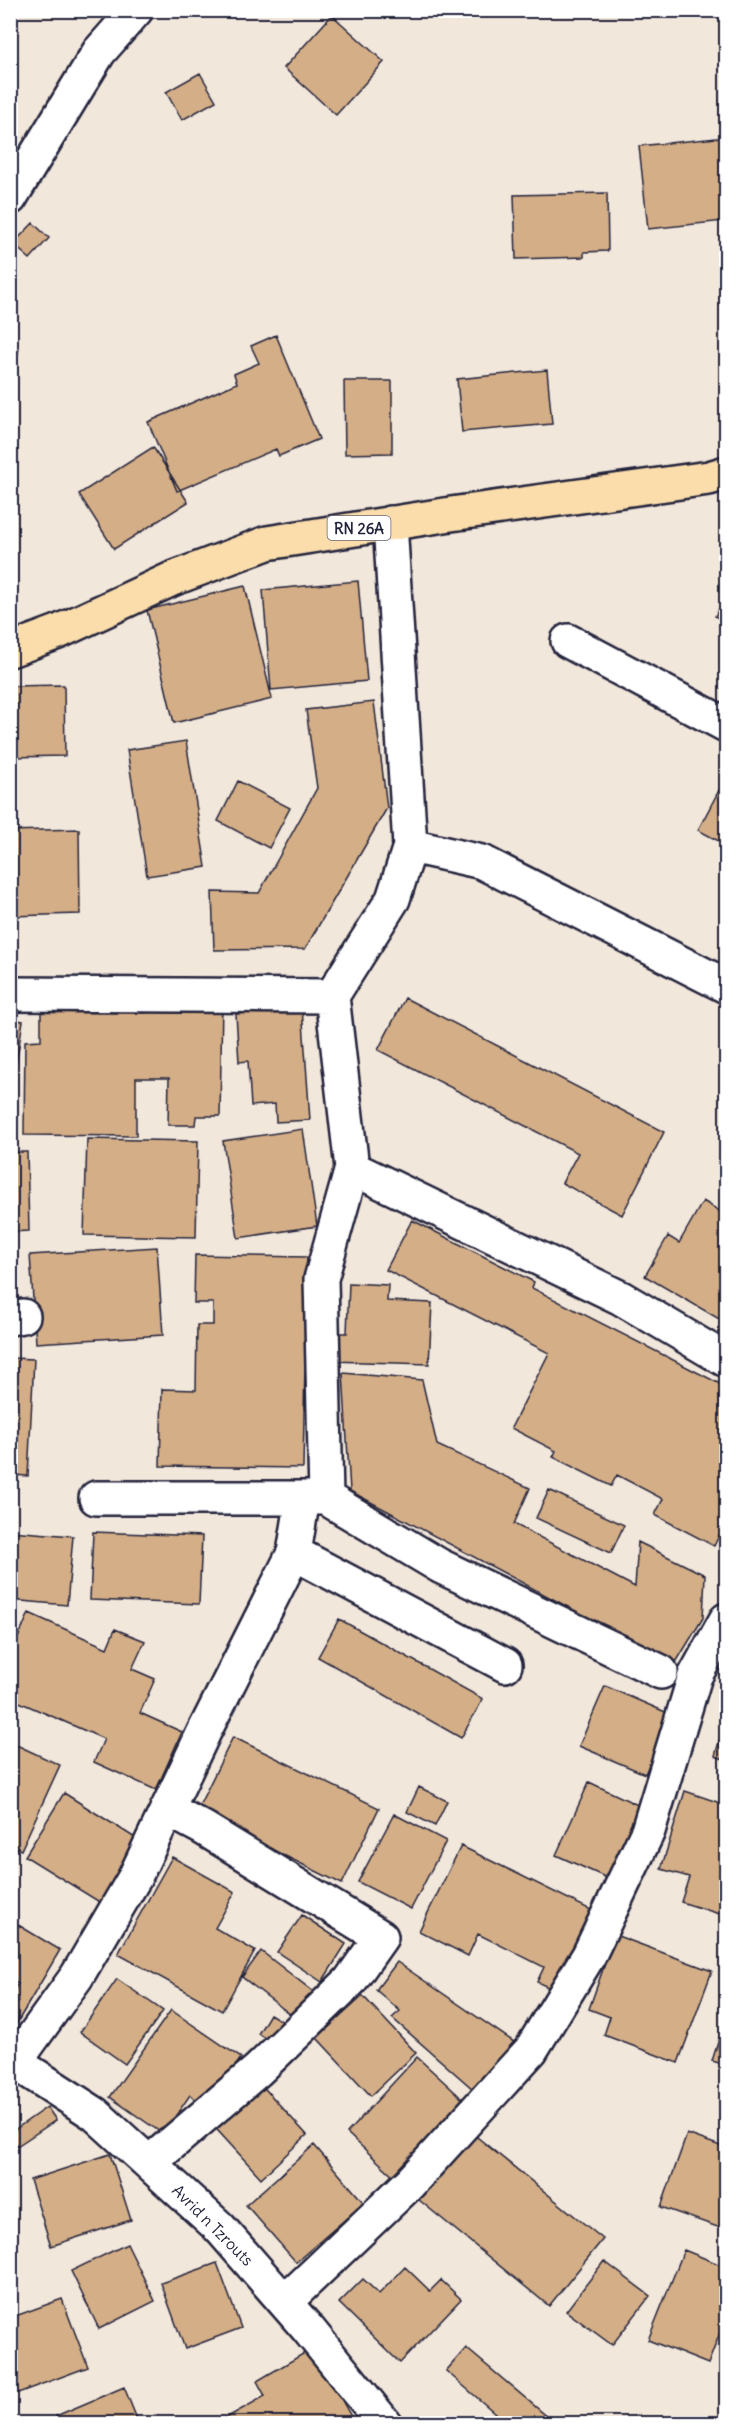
<svg xmlns="http://www.w3.org/2000/svg" width="737" height="2434" font-family="Delius,sans-serif">
	<rect width="100%" height="100%" fill="#f2e7db"/>
	<filter id="ink" filterUnits="userSpaceOnUse"><feTurbulence type="fractalNoise" baseFrequency=".0167" numOctaves="2"/><feDisplacementMap in="SourceGraphic" scale="12" xChannelSelector="R" yChannelSelector="G"/><feConvolveMatrix kernelMatrix="1 2 1 2 8 2 1 2 1" color-interpolation-filters="sRGB"/></filter>
	<g filter="url(#ink)">
		<path fill="#d4ae86" stroke="#22223b" stroke-width="1.5" d="M332,15L384,62L336,115L284,68Z
			M200,73L216,101L182,120L166,92Z
			M726,137V246L724,221L648,229L639,146Z
			M607,193L608,251L584,252V257L516,259L514,195Z
			M33,223L49,238L30,259L13,244Z
			M276,335L319,439L279,456L276,449L177,491L148,422L237,383L234,374L259,363L251,346Z
			M10,346L19,348L12,382H10Z
			M547,370L552,424L462,432L457,379Z
			M344,381H392V453L345,454Z
			M153,447L188,502L114,549L79,494Z
			M358,581L367,681L271,690L263,590Z
			M245,586L272,699L174,723L147,610Z
			M726,596V623L715,616Z
			M64,685L65,756L10,757V686Z
			M374,702L387,808L305,949L214,950L212,892L259,893L317,788L306,710Z
			M186,741L206,867L147,876L127,750Z
			M726,777V845L698,830Z
			M238,781L290,808L269,848L218,821Z
			M79,829L80,914L10,916V831Z
			M405,998L664,1132L622,1215L562,1183L578,1153L378,1050Z
			M146,1001L222,1002L220,1116H196L195,1125H168L169,1078H136V1136L24,1135L25,1041L41,1040V1012L146,1013Z
			M302,1008L310,1120L276,1122L275,1104L251,1106L248,1061L239,1062L236,1014Z
			M10,1019L23,1021L10,1102Z
			M303,1129L317,1226L238,1238L223,1141Z
			M87,1139L198,1141L196,1237L84,1235Z
			M10,1152H27L29,1231L10,1232Z
			M703,1201L726,1215V1323L645,1276L668,1236L679,1243Z
			M412,1220L534,1282L532,1288L726,1387V1521L714,1546L655,1515L663,1499L617,1475L611,1486L553,1457L556,1451L511,1428L549,1353L386,1270Z
			M157,1247L163,1335L36,1343L30,1255Z
			M195,1255L307,1257L303,1468L160,1466L162,1389L196,1390L197,1325H213V1303H194Z
			M349,1283L388,1285L387,1301L432,1303L429,1364L331,1361L333,1333H347Z
			M10,1358L34,1359L28,1476L10,1475Z
			M343,1373L422,1380L437,1445L530,1488L514,1524L635,1587L638,1542L705,1575L703,1618L675,1664L350,1491Z
			M549,1490L624,1525L611,1553L536,1518Z
			M10,1531L73,1536L67,1605L10,1600Z
			M93,1532L202,1536L199,1604L90,1600Z
			M29,1613L107,1648L115,1629L145,1641L132,1669L155,1679L140,1713L182,1732L156,1790L94,1762L104,1739L10,1698V1656Z
			M339,1619L483,1699L461,1738L318,1657Z
			M605,1686L670,1714L645,1774L579,1746Z
			M726,1716V1760L715,1756Z
			M233,1737L379,1808L342,1884L196,1812Z
			M10,1742L60,1765L21,1850L10,1845Z
			M589,1782L640,1806L607,1878L556,1855Z
			M419,1787L447,1801L435,1826L407,1812Z
			M685,1791L726,1805V1916L681,1902L689,1877L661,1869Z
			M64,1793L140,1841L101,1903L25,1856Z
			M394,1814L446,1841L411,1909L358,1882Z
			M461,1846L593,1911L554,1990L537,1982L544,1967L478,1934L468,1956L419,1931Z
			M172,1857L235,1892L215,1928L255,1951L222,2011L118,1954Z
			M302,1915L346,1944L322,1982L277,1952Z
			M10,1920L60,1950L11,2033L10,1996L18,1984L10,1979Z
			M615,1935L712,1971L678,2063L604,2035L610,2017L589,2009Z
			M261,1951L315,1993L295,2018L242,1977Z
			M397,1962L524,2049L482,2097L392,2018L400,2011L376,1990Z
			M117,1979L163,2011L125,2064L80,2032Z
			M363,1996L416,2053L371,2096L317,2038Z
			M171,2010L241,2058L207,2107L190,2095L163,2134L110,2097Z
			M270,2014L285,2023L273,2043L258,2034Z
			M726,2017V2065L712,2061Z
			M417,2057L468,2104L398,2180L347,2133Z
			M256,2079L307,2135L261,2178L209,2121Z
			M47,2107L56,2120L17,2146L10,2133Z
			M472,2133L603,2239L549,2306L419,2200Z
			M687,2134L726,2148V2230L661,2207Z
			M314,2145L364,2203L296,2262L246,2205Z
			M110,2154L131,2220L51,2246L30,2180Z
			M127,2244L155,2301L99,2329L71,2271Z
			M684,2250L726,2267V2317L708,2364L648,2340Z
			M604,2261L650,2296L612,2345L566,2311Z
			M217,2263L241,2328L185,2349L161,2283Z
			M405,2267L430,2291L441,2280L461,2299L400,2363L339,2303L363,2279L379,2294Z
			M62,2299L88,2367L10,2396V2318Z
			M313,2348L355,2424H311L309,2420L303,2424L217,2423L265,2396L257,2381Z
			M466,2348L556,2424H486L495,2413L446,2371Z
			M124,2387L139,2424H59L56,2416Z"/>
		<g fill="none" stroke-linecap="round" stroke-linejoin="round">
			<g stroke="#22223b" stroke-width="38">
				<path id="street" d="M10,198L99,52L136,10
					M568,641L726,725
					M410,846L482,862L726,986
					M10,994L332,996L393,899L410,846L390,523
					M332,996L352,1168L621,1298L726,1360
					M10,1318L23,1316
					M96,1498H326L440,1566L661,1672
					M326,1498L321,1279L352,1168
					M294,1553L505,1665
					M10,2059L95,2114L220,2228L308,2329L385,2424
					M15,2062L77,1976L135,1877L204,1732L294,1553L303,1498
					M149,2163L258,2070L350,1981L381,1937L203,1828L167,1809
					M285,2302L410,2183L531,2050L589,1955L648,1831L695,1676L726,1620"/>
			</g>
			<g stroke="#22223b" stroke-width="38">
				<path id="primary" d="M10,650L58,632L172,579L267,543L451,514L709,478L726,473"/>
			</g>
			<use href="#street" stroke="#fff" stroke-width="33"/>
			<use href="#primary" stroke="#faddab" stroke-width="33"/>
		</g>
	</g>
	<g text-anchor="middle" dominant-baseline="central" stroke-width="5" stroke-linejoin="round" paint-order="stroke">
		<rect fill="#fff" stroke="#646476" stroke-width="1.5" x="327.5" y="516" width="63" height="24" rx="4.5"/>
		<g font-size="15" font-weight="bold" fill="#22223b">
			<text x="359" y="528">RN 26A</text>
		</g>
		<g font-size="16" fill="#22223b" stroke="#fff">
			<text transform="translate(213 2225) rotate(45)">Avrid n Tzrouts</text>
		</g>
	</g>
	<rect width="737" height="2434" fill="none" stroke="#fff" stroke-width="36"/>
	<rect x="18" y="18" width="701" height="2398" fill="none" stroke="#22223b" stroke-width="2" filter="url(#ink)"/>
</svg>
